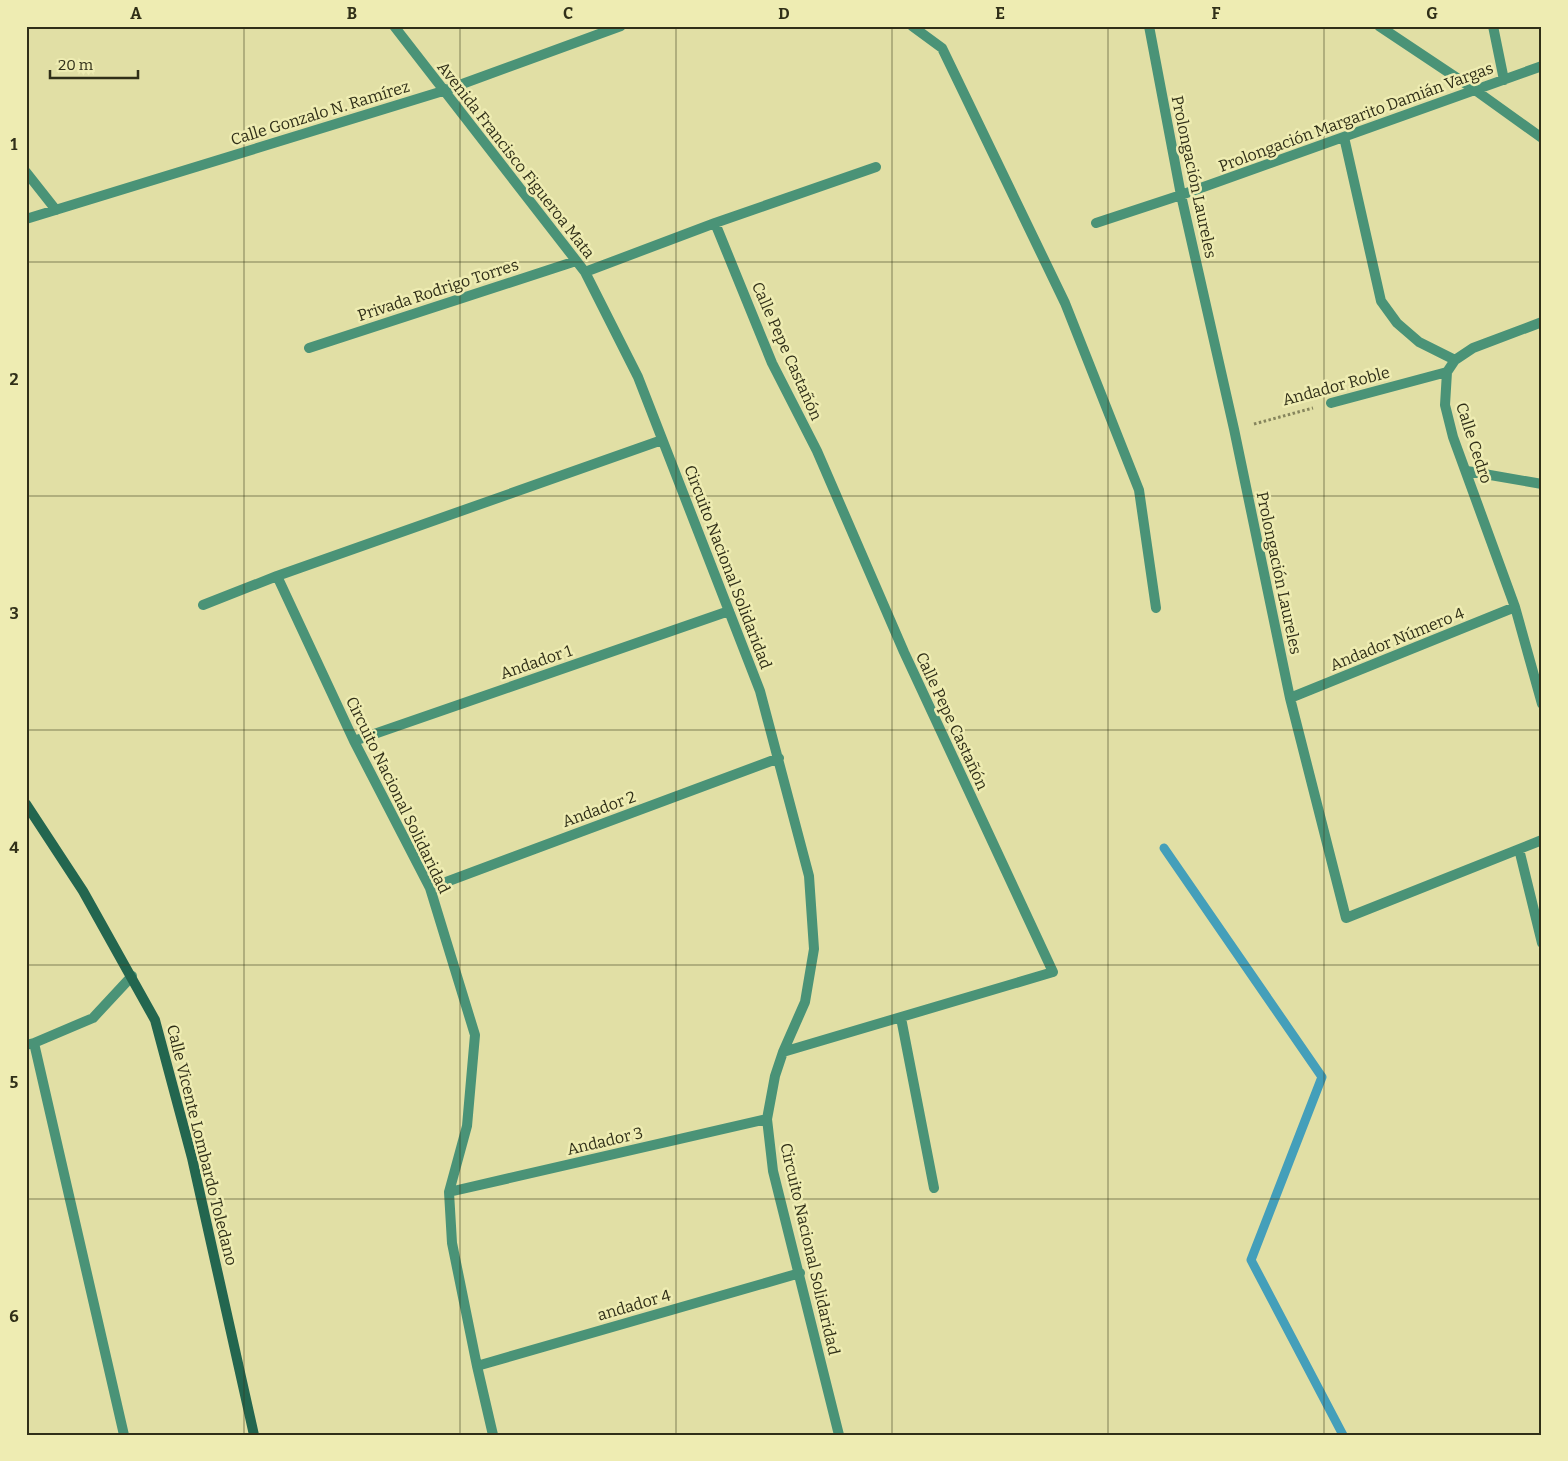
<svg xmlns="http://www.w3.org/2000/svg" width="1568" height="1461" font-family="Bitter,serif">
	<rect width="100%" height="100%" fill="#e1dfa5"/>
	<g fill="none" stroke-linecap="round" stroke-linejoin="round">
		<path stroke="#449fba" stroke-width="9" d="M1164,848L1322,1077L1251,1260L1343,1435"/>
		<path stroke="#86855d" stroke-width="3" stroke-dasharray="2.5 2.5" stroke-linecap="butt" d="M1254,424L1313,408"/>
		<path stroke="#4a9377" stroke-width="10" d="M394,26L585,272L638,377L760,691L809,876L814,949L805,1002L783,1052L775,1076L767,1119L773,1171L839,1435
			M912,26L942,48L1065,303L1139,490L1156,608
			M1149,26L1181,195L1234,429L1290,698L1346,918L1542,840
			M1379,26L1475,90L1542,138
			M1493,26L1504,80
			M1344,137L1381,301L1397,323L1419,342L1455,360
			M26,172L56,210
			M26,219L443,91L621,26
			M715,223L772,363L817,451L904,652L1053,972L783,1052
			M1096,223L1181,195L1542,66
			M585,272L715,223L876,167
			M1542,322L1473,348L1455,360L1447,372L1445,405L1453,437L1515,607L1542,704
			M309,348L576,261
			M1331,403L1447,372
			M1467,471L1542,484
			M277,576L354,741L430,888L475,1035L467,1126L449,1192L452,1243L477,1366L493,1435
			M203,605L277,576L662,440
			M1290,698L1515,607
			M354,741L729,611
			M1519,849L1542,943
			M430,888L779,758
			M901,1018L934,1188
			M34,1043L124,1435
			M26,1045L34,1043L93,1018L132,976
			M449,1192L767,1119
			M477,1366L800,1273"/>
		<path stroke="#23664f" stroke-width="10" d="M26,804L83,891L155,1020L192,1158L254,1435"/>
	</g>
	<path fill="none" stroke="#302f18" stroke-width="1" stroke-opacity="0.55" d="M244,26V1435M460,26V1435M676,26V1435M892,26V1435M1108,26V1435M1324,26V1435M26,262H1542M26,496H1542M26,730H1542M26,965H1542M26,1199H1542"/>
	<g text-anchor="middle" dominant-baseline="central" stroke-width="5" stroke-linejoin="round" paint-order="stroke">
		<g font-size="16" fill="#302f18" stroke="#eeecb2">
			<text transform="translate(320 113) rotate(-17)">Calle Gonzalo N. Ramírez</text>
			<text transform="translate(1356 117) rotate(-20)">Prolongación Margarito Damián Vargas</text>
			<text transform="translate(516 160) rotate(52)">Avenida Francisco Figueroa Mata</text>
			<text transform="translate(1194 177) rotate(78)">Prolongación Laureles</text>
			<text transform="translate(438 290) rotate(-18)">Privada Rodrigo Torres</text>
			<text transform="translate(787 351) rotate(66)">Calle Pepe Castañón</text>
			<text transform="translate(1336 386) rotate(-15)">Andador Roble</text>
			<text transform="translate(1474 443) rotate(72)">Calle Cedro</text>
			<text transform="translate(728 567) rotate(69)">Circuito Nacional Solidaridad</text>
			<text transform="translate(1279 573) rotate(78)">Prolongación Laureles</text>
			<text transform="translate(1397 639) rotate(-22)">Andador Número 4</text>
			<text transform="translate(536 662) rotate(-19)">Andador 1</text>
			<text transform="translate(952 721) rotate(65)">Calle Pepe Castañón</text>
			<text transform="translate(398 795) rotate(64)">Circuito Nacional Solidaridad</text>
			<text transform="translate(599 809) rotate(-20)">Andador 2</text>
			<text transform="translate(605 1141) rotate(-13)">Andador 3</text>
			<text transform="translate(202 1145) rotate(76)">Calle Vicente Lombardo Toledano</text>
			<text transform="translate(810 1249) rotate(77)">Circuito Nacional Solidaridad</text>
			<text transform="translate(634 1305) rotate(-16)">andador 4</text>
		</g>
	</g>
	<rect width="1568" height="1461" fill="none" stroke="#eeecb2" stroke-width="55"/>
	<path d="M50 70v8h88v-8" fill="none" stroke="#302f18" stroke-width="2.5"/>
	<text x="58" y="70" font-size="15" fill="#302f18" stroke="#eeecb2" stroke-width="4" paint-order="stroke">20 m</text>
	<rect x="28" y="28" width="1512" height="1406" fill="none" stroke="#302f18" stroke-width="2"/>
	<g font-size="16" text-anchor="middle" font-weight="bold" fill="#302f18">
		<text x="136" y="19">A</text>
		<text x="352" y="19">B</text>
		<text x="568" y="19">C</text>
		<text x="784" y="19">D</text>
		<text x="1000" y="19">E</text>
		<text x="1216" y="19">F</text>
		<text x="1432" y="19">G</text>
		<text x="14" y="150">1</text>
		<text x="14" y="385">2</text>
		<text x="14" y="619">3</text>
		<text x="14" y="853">4</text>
		<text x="14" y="1088">5</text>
		<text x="14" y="1322">6</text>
	</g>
</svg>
